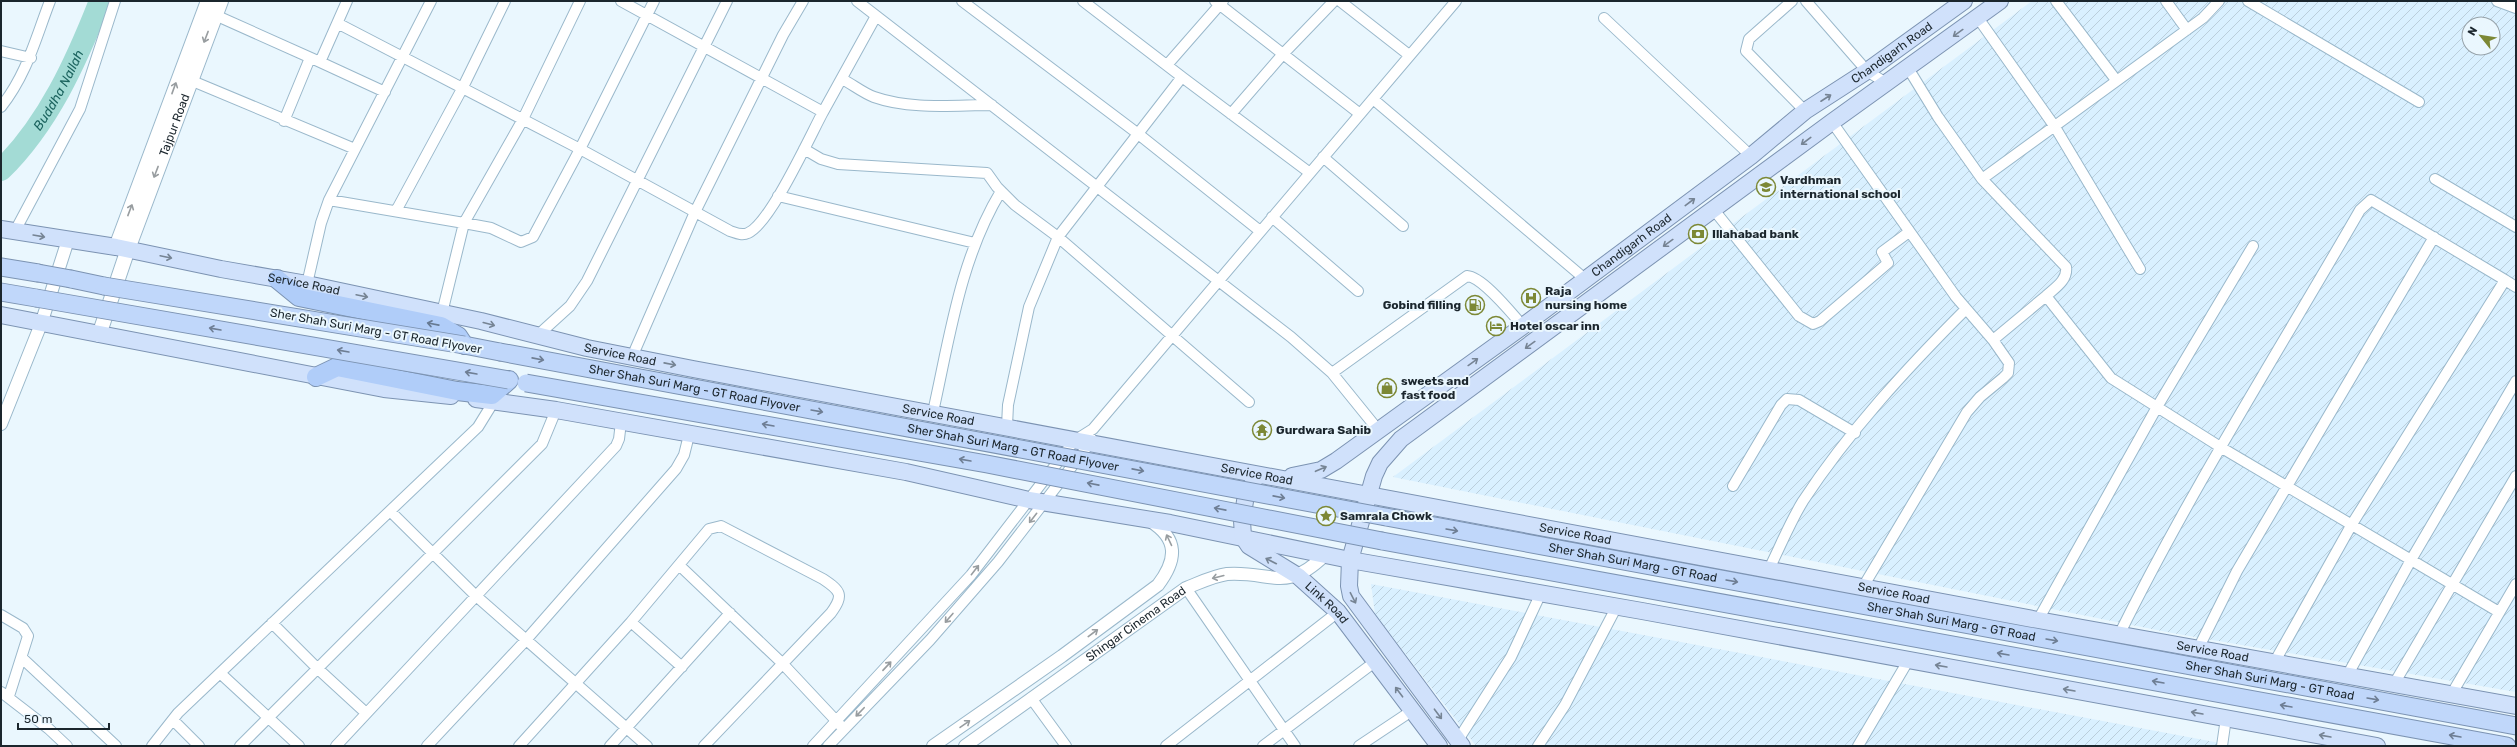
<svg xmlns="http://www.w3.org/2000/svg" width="2517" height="747" font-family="Rubik,sans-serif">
	<defs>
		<pattern id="industrial-furrows" width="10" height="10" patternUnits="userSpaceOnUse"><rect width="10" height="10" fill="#d9f0ff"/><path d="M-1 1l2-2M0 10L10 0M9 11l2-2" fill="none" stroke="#bacedb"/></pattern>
	</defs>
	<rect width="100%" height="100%" fill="#eaf7fe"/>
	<path fill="url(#industrial-furrows)" fill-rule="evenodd" d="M2032,1H2516V692L2172,633L1393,477ZM2469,24H2493V48H2469Z
		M1371,584L2236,746H1476L1375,614Z"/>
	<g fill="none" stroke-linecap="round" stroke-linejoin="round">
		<path stroke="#a3dbd5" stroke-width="22" id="s1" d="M1,170C48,124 76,62 100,1"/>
		<g stroke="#9ab8cb" stroke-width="12">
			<path id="minor" d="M857,1L1291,337L1332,373L1467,276C1483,277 1512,314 1523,326
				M962,1L1137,133L1260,231
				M1215,1L1360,114
				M1340,1L1409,55
				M1792,1L1749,39L1746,51L1805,111
				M1806,1L1867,71L1886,83
				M2056,1L2116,80
				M2166,1L2187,30
				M2248,1L2419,102
				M2497,1L2516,8
				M215,15L320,62L347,1
				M1604,18L1751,156
				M1978,18L2055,127L2140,269
				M339,24L580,149L730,231C736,233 742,236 748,233C770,224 810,136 823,112L621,1
				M1,51L31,58
				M320,62L385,92
				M1167,65L1223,1
				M1908,68L1938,117L1982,179L2066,267C2068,280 2055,288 2046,296L2111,378L2157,407L2038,620
				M1182,77L1310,173
				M842,79C852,84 863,93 874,97C911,110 954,105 992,105
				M190,80L355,149
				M1373,99L1585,279
				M1,107C27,74 35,40 50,1
				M823,112L876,16
				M1231,114L1283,54L1334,1
				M284,121L310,58
				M1832,122L1956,297L1993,340L2009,363L2008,373L2003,378L1980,397L1967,412L1863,587
				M804,149L821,159L838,164L987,173L997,187L1015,205L1058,237L1249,402
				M1323,157L1403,226
				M1982,179L2203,18L2219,1
				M2435,179L2516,227
				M778,196L975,243
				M329,200L464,223L522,121L580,1
				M1714,210L1799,316L1813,324L1820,321L1888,263L1882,252L1909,232
				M396,211L462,89L505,1
				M1272,217L1358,291
				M15,231L80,109L115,1
				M2253,246L2157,407L2222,448L2499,612
				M2505,280L2516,287
				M307,284L321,223L329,200L431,1
				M442,313L464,223L491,228L521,242L533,237L580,149L654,1
				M537,336L570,306L587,281L727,1
				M1993,340L2046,296
				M632,357L695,212L783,35L803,1
				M1332,373L1379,431
				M933,412C950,336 960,259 1001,191
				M1007,426L1008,405L1029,307L1058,237L1182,77L1083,1
				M1733,486L1781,405L1787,399L1799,400L1855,433
				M390,511L475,595L647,746
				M679,565L782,663L841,726
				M1769,569C1780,547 1790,522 1803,501C1849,431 1907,368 1966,309
				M1186,588L1295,746
				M1,615L23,628L28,636L9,696
				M631,622L682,667
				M272,623L317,668L366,713
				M2119,635C2191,489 2279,351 2360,210L2371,200L2505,280L2352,524L2274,663
				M2198,649L2237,571L2434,237
				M22,658L116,746
				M220,673L299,746
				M2347,676L2411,560L2516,381
				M2394,684L2516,476
				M1,692L49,729L67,746
				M2451,695L2516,584
				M1031,698L1066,746
				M173,720L199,746
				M1458,740L1511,657L1541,593
				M152,746L178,713L478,427L494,401
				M240,746L542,444L556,410
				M336,746L616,446L619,439L621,422
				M427,746L526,640L676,469L684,455L689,435
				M519,746L631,622L709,529L721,526L823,579C841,591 844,595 831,613L704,746
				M610,746L730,613
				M813,746L971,575L1074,441L1093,429L1456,1
				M828,746L930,640L998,562L1090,443L1091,438
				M1166,746L1338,612
				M1263,746L1376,661
				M1359,746L1413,710
				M1538,746L1565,705L1617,606
				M1858,746L1908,661
				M2222,746L2226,718"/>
		</g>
		<g stroke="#9ab8cb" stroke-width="14">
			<g id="tertiary">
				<path d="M1,424L41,324L68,240"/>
				<path d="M933,746L1062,656L1158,585C1177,560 1179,539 1150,521"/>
				<path id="s2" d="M965,746L1186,588C1199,583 1213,576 1227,574C1273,571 1285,594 1325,555"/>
			</g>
		</g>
		<g stroke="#9ab8cb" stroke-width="16">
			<g id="secondary">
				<path d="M116,247L208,1"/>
				<path id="s3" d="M99,335L128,249L221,1"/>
			</g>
		</g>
		<g stroke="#7c93b2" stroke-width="18">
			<g id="primary">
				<path id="s4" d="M1,229L116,247L221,269L307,284L481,321L587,348L693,369L2038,620L2516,706"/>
				<path d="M1,315L384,389L451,396"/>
				<path d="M476,399L556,410L906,472L1029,500L1170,523L1350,560L1642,611L2377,746"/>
				<path id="s5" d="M1292,476L1321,470L1336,461L1523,326L1751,156L1805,111L1867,71L1964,1"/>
				<path id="s6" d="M1254,481L1246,495L1242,520L1243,537L1249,546L1298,576L1338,612L1439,746"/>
				<path d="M1462,746L1351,596L1349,586L1350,560L1374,476L1380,463L1401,439L1832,122L2000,1"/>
			</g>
		</g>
		<g stroke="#7c93b2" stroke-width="19">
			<g id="trunk">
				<path d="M1,267L38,273"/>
				<path d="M71,279L104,286"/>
				<path d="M1,292L36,298"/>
				<path d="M464,345L500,352"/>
				<path id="s7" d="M1386,517L2516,726"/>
				<path d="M1382,541L2507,746"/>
			</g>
		</g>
		<g stroke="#7c93b2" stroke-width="20">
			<path id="motorway" d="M277,279L299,297L441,326L458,336L464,345
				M316,377L337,367L457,391L492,395L509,380"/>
		</g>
		<use href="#minor" stroke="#fff" stroke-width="10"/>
		<use href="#tertiary" stroke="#fff" stroke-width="12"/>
		<use href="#secondary" stroke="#fff" stroke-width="14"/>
		<use href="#primary" stroke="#d0e1fb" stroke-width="16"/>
		<use href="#trunk" stroke="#c0d7fa" stroke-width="17"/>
		<use href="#motorway" stroke="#b0cdf9" stroke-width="18"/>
		<g stroke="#7c93b2" stroke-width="19" stroke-linecap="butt">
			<g id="trunk-bridge">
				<path d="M38,273L71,279"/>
				<path d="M104,286L464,345"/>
				<path d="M36,298L509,380"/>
				<path id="s8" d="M500,352L1386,517"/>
				<path d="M526,383L987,464L1382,541"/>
			</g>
		</g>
		<use href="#trunk-bridge" stroke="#c0d7fa" stroke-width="17"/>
	</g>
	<defs><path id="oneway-shaft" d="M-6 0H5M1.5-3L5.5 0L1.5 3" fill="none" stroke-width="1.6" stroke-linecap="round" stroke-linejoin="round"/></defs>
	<g stroke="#768494">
		<use href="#oneway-shaft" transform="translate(1958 33) rotate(144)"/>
		<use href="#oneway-shaft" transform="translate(1826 98) rotate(-33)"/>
		<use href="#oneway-shaft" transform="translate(1806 141) rotate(143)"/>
		<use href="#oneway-shaft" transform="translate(1690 202) rotate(-37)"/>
		<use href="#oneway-shaft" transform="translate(39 236) rotate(10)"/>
		<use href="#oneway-shaft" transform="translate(1668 243) rotate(144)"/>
		<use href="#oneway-shaft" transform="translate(166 257) rotate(12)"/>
		<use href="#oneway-shaft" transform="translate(362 296) rotate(12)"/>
		<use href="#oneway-shaft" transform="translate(489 324) rotate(15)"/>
		<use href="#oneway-shaft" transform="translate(1530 345) rotate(144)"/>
		<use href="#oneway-shaft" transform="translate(1473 362) rotate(-36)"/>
		<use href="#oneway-shaft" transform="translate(670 364) rotate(11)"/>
		<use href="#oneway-shaft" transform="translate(1321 469) rotate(-23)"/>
		<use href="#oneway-shaft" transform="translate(1271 561) rotate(-153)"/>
		<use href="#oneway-shaft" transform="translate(1353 598) rotate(63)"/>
		<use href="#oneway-shaft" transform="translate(1941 666) rotate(-170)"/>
		<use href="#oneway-shaft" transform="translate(2069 690) rotate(-170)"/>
		<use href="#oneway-shaft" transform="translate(1399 692) rotate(-127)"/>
		<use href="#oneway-shaft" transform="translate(2197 713) rotate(-170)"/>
		<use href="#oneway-shaft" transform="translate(1438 714) rotate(53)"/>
		<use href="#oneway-shaft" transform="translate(2325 736) rotate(-170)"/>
	</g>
	<g stroke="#989da0">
		<use href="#oneway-shaft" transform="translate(206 37) rotate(111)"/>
		<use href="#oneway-shaft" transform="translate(174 88) rotate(-70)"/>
		<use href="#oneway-shaft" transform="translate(156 172) rotate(111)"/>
		<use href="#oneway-shaft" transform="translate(130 210) rotate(-69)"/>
		<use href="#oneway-shaft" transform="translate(1033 518) rotate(128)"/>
		<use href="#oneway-shaft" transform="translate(1169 540) rotate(-115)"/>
		<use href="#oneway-shaft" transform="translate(975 570) rotate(-52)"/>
		<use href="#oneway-shaft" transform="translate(1218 577) rotate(166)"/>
		<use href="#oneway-shaft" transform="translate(949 618) rotate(131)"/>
		<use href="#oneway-shaft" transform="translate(1093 633) rotate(-37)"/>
		<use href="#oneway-shaft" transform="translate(887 666) rotate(-47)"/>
		<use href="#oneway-shaft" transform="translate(860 712) rotate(134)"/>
		<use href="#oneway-shaft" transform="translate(965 724) rotate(-35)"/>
	</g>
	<use stroke="#667a93" href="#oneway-shaft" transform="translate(433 324) rotate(-169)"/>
	<g stroke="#6e7e94">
		<use href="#oneway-shaft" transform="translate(215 329) rotate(-170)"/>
		<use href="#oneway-shaft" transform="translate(343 351) rotate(-170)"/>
		<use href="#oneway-shaft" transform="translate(538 359) rotate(11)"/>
		<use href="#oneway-shaft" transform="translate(471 373) rotate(-170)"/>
		<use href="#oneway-shaft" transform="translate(817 411) rotate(10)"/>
		<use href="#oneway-shaft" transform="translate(768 425) rotate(-170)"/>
		<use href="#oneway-shaft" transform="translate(965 460) rotate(-170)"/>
		<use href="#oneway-shaft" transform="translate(1138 470) rotate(11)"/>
		<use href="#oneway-shaft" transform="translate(1093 484) rotate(-169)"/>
		<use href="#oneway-shaft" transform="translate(1279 497) rotate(11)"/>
		<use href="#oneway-shaft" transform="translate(1220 509) rotate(-169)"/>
		<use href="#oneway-shaft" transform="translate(1452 530) rotate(10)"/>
		<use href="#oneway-shaft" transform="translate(1732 581) rotate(10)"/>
		<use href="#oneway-shaft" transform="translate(2052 640) rotate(10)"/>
		<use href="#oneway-shaft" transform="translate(2003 654) rotate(-170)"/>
		<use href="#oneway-shaft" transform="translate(2158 682) rotate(-170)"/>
		<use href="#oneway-shaft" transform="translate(2373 699) rotate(10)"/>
		<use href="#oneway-shaft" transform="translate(2286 706) rotate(-170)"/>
		<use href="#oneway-shaft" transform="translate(2455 736) rotate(-170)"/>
	</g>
	<defs>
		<g id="school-ring" transform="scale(1)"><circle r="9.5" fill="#eaf7fe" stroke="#7c8835" stroke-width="1.5"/><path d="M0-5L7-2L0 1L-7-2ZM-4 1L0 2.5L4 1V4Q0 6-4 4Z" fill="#7c8835"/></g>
		<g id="bank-ring" transform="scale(1)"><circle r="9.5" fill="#eaf7fe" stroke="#7c8835" stroke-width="1.5"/><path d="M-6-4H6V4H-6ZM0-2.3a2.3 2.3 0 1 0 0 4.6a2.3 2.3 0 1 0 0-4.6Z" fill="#7c8835"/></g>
		<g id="hospital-ring" transform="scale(1)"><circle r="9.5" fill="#eaf7fe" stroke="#7c8835" stroke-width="1.5"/><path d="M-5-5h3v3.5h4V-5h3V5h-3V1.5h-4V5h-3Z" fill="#7c8835"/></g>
		<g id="fuel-ring" transform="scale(1)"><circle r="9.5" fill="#eaf7fe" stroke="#7c8835" stroke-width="1.5"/><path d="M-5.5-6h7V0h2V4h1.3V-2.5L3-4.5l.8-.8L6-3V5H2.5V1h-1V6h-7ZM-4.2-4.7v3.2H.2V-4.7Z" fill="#7c8835"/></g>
		<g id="hotel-ring" transform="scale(1)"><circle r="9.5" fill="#eaf7fe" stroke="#7c8835" stroke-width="1.5"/><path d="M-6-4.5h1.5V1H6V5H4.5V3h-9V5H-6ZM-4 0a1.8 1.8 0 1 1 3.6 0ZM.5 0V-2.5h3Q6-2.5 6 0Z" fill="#7c8835"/></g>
		<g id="shop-ring" transform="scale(1)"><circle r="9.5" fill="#eaf7fe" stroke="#7c8835" stroke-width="1.5"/><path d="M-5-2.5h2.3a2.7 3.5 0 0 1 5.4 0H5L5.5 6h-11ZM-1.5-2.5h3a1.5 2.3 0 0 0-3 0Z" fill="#7c8835"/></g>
		<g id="temple-ring" transform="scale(1)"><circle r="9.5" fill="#eaf7fe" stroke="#7c8835" stroke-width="1.5"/><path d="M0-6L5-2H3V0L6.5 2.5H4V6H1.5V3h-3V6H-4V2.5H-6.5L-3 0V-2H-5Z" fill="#7c8835"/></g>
		<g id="sight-ring" transform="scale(1)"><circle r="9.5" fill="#eaf7fe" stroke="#7c8835" stroke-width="1.5"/><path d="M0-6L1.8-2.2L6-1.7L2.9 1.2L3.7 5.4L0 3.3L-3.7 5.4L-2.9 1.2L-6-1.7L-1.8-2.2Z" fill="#7c8835"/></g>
	</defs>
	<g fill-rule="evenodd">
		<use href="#school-ring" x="1766" y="187"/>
		<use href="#bank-ring" x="1698" y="234"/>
		<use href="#hospital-ring" x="1531" y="298"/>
		<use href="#fuel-ring" x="1475" y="305"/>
		<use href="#hotel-ring" x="1496" y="326"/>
		<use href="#shop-ring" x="1387" y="388"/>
		<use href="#temple-ring" x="1262" y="430"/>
		<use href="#sight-ring" x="1326" y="516"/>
	</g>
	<g text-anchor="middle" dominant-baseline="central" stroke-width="4" stroke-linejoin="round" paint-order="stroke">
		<g font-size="12" fill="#1b262d" stroke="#eaf7fe">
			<text stroke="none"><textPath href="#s5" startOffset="737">Chandigarh Road</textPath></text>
			<text stroke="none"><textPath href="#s3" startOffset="223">Tajpur Road</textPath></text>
			<text stroke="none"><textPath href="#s5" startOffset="413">Chandigarh Road</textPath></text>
			<text stroke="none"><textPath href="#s4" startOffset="308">Service Road</textPath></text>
			<text transform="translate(376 331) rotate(10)">Sher Shah Suri Marg - GT Road Flyover</text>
			<text stroke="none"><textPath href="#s4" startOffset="632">Service Road</textPath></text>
			<text stroke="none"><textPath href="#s8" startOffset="198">Sher Shah Suri Marg - GT Road Flyover</textPath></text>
			<text stroke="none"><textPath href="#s4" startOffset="956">Service Road</textPath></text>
			<text stroke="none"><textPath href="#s8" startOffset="522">Sher Shah Suri Marg - GT Road Flyover</textPath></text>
			<text stroke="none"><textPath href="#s4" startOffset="1280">Service Road</textPath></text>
			<text stroke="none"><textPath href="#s4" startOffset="1604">Service Road</textPath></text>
			<text stroke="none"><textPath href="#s7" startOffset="251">Sher Shah Suri Marg - GT Road</textPath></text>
			<text stroke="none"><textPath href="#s4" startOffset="1928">Service Road</textPath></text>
			<text stroke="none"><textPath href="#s6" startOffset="166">Link Road</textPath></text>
			<text stroke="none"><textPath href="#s7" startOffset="575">Sher Shah Suri Marg - GT Road</textPath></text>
			<text stroke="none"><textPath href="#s2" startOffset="210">Shingar Cinema Road</textPath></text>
			<text stroke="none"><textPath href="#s4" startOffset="2252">Service Road</textPath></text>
			<text stroke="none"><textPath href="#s7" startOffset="899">Sher Shah Suri Marg - GT Road</textPath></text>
		</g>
		<g font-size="12" font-weight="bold" fill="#1b262d" stroke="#eaf7fe" text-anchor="start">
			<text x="1780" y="180">Vardhman<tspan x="1780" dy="14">international school</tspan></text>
			<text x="1712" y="234">Illahabad bank</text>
			<text x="1545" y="291">Raja<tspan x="1545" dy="14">nursing home</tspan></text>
			<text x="1461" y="305" text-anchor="end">Gobind filling</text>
			<text x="1510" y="326">Hotel oscar inn</text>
			<text x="1401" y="381">sweets and<tspan x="1401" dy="14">fast food</tspan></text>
			<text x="1276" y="430">Gurdwara Sahib</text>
			<text x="1340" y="516">Samrala Chowk</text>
		</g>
		<g font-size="13" font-style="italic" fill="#1c645f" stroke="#eaf7fe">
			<text stroke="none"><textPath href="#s1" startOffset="99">Buddha Nallah</textPath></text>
		</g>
	</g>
	<rect width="2517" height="747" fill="none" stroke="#1b262d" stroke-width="4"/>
	<g transform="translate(2481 36) rotate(300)"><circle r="19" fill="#eaf7fe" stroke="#97a3aa"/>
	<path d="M0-3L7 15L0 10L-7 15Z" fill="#7c8835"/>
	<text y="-6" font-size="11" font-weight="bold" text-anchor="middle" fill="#1b262d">N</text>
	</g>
	<path d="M18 723v6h91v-6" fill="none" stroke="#1b262d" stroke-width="2"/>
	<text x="24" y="723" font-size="12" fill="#1b262d" stroke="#eaf7fe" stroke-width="3" paint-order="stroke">50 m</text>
</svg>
